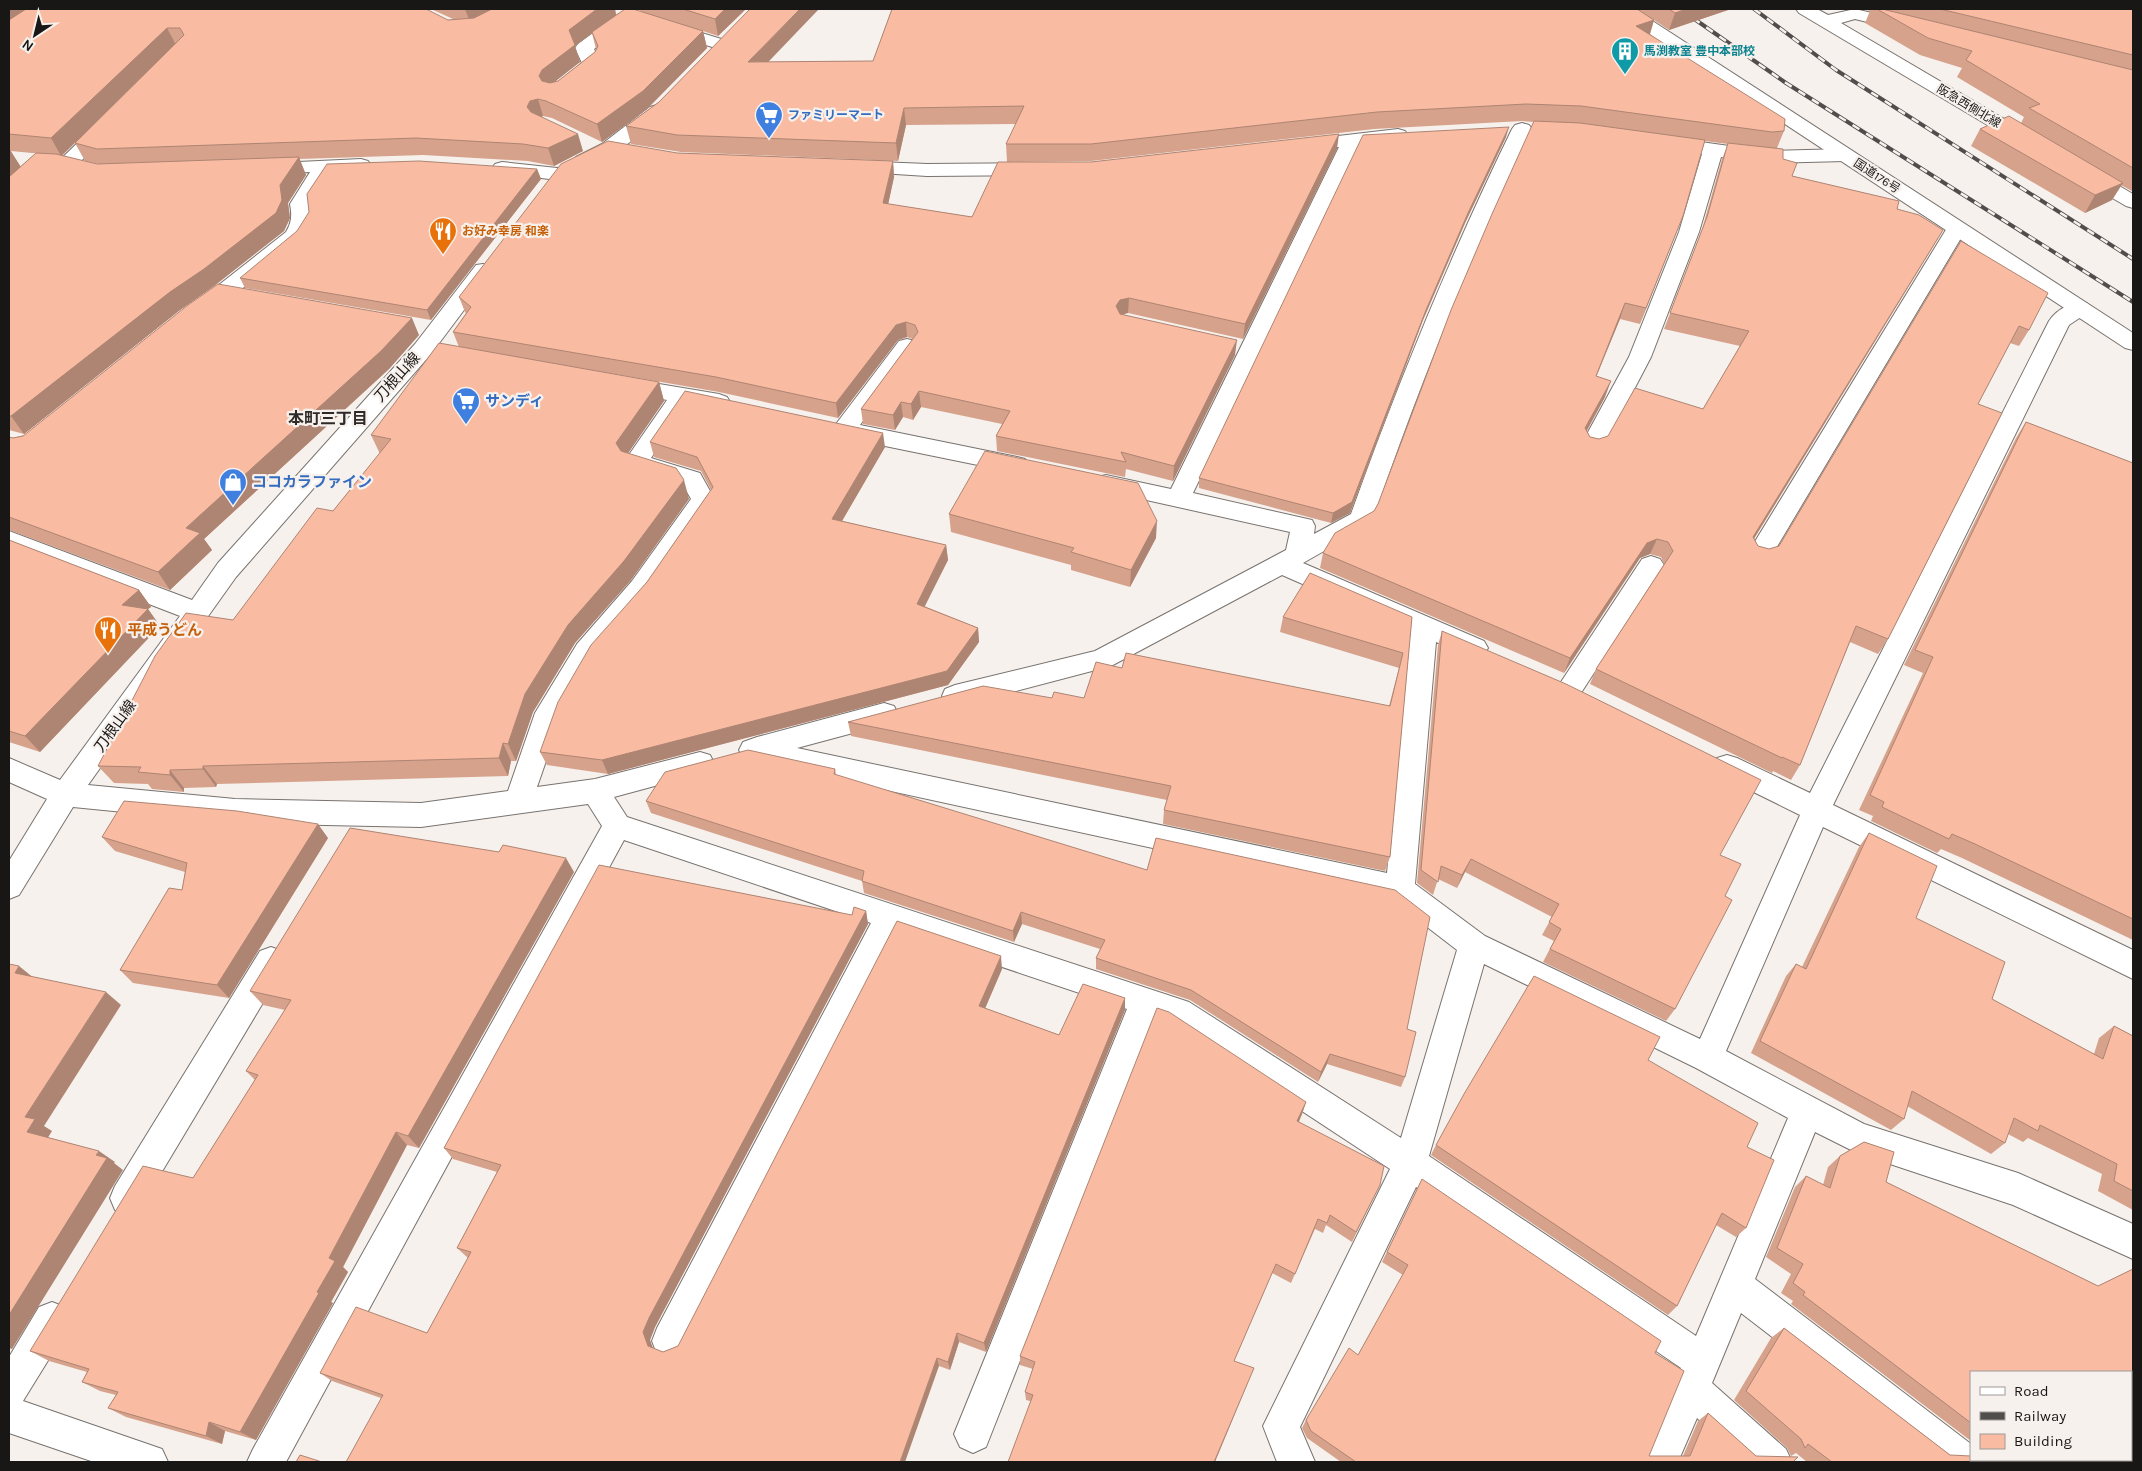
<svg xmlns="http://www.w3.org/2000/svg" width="2142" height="1471" font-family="Karla,'Noto Sans JP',sans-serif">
	<rect width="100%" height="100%" fill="#f7f1ed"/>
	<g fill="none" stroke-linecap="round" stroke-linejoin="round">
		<g stroke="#78736f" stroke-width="2">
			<path id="minor" d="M1796,9H1817L1828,15L1855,9L1910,22L1913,26L1910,30L1904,31L1855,19L1841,23L2035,137L2038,141L2035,145L2028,147L2021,145L1799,13Z
				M625,13L631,14L634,18L631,22L594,49L601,64L598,68C588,77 578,90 563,86L561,82L582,63L575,48L578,44L619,14Z
				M669,23L728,41L731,45L728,49L722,50L663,32L660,28L663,24Z
				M657,105L664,107L666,111L664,115C644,130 601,171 576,165L573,161L576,157L602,144L650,107Z
				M106,120L113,122L116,126L74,168L67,170L46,169L16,195L9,197V181L34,159L62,158L99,122Z
				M1522,123L1529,125L1532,129C1471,256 1419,386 1373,519L1370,525L1303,563L1484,641L1488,648L1484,655L1475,658L1436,642L1415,884L1485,936L1700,1039L1800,815L1717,774L1713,766L1717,758L1727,755L1737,758L1810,793L2049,321C2057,309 2073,300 2087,303L2090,308L2087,313L2069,325L1833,805L2133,950V979L1823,827L1726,1051L1864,1124L2018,1173L2133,1224V1259L2013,1205L1857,1153L1815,1132L1755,1279L1971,1444V1460H1982L1983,1462H1934L1741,1313L1712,1383L1786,1449L1792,1462H1745L1697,1418L1678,1462H1640L1681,1368L1416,1187L1300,1427L1315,1462H1277L1263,1426L1390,1169L1168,1023L1155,1018L986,1447L973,1453L960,1447L954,1434L1127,1009L898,932L683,1354L670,1359L657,1354L652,1341L657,1328L871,923L624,840L286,1462H247L253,1449L602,826L588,804L421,827L235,823L73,807L19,895L9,899V861L47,799L9,782V758L60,780L180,616L9,550V531L192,600L218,563L415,344L476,265L483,264L490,265L494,270L431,354L236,577L88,785L235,799L421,803L508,791L535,713L577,644L632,581L691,499L683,485L628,468L624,462L667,400L615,390L612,385L615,380L623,378L719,394L727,397L730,402L727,407L719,410L688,404L651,458L700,473L715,500L650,595L595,658L562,715L537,787L595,779L700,752L710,755L714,763L710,771L614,797L627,817L1189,1002L1401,1138L1457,950L1392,900L753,761L743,758L739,750L743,742L757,737L884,703L894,706L898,714L894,722L797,748L1387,873L1410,631L1282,575L1111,666L955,707L945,703L942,696L945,689L955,685L1095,651L1286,550L1290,532L1106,491L1098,489L1094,483L1098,477L1106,475L1171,489L1339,147L1302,151L1295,149L1292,145L1295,141L1398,129L1405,131L1408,135L1405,139L1360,145L1193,493L1312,520L1315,526L1314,534L1351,514C1398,383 1451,254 1512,129L1515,125ZM1484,964L1696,1068L1788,1118L1696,1336L1429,1156Z
				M1665,137L1765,151L1845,149L1852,151L1855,155L1852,159L1845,161L1765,163L1721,157L1699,232L1651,357L1605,445L1601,451L1593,453L1585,451L1581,445L1629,357L1679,232L1702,154L1658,147L1655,143L1658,139Z
				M361,159L368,161L371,165L368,169L330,172L310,204L312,221L300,240L231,298L209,313L201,315L193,313L190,308L193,303L215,288L286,232C292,222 292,215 290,204L310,172L264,174L257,172L254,168L257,164Z
				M855,161L927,164L1032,163L1039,165L1042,169L1039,173L1032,175L927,176L848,171L845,167L848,163Z
				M502,162L557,168L564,170L567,174L564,178L557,180L495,172L492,168L495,164Z
				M2085,168L2092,170L2133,194V208L2126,206L2078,178L2075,174L2078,170Z
				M1957,222L1964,224L1967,228L1769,560L1760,563L1751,560L1747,554L1751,548L1947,228L1950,224Z
				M907,339L915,341L918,346L860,425L1017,457L1025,459L1029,465L1025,471L1017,473L836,436L832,430L836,424L899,341Z
				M1651,556L1660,559L1664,565L1579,696L1570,699L1561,696L1557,689L1561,682L1642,559Z
				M271,947L282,951L286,961L282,971L139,1210L127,1215L115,1210L110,1198L115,1186L260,951Z
				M52,1302L65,1307L70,1320L65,1333L23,1401L162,1449L168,1462H94L9,1433V1357L39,1307Z"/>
		</g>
		<g stroke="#78736f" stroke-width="2">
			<path id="highway" d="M1613,9H1634L2133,333V350L2125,348L1616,13Z"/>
		</g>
		<use href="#minor" fill="#fff" fill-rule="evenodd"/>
		<use href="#highway" fill="#fff" fill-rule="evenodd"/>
		<g stroke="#504d4c" stroke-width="4">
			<path id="rail" d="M1680,9L1786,83L2133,302
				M1754,9L1836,70L2133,259"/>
		</g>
		<use href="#rail" stroke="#f7f1ed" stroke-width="2.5" stroke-dasharray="8" stroke-linecap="butt"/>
	</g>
	<path fill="#d6a28c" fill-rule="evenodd" d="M9,9L448,20L453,19L431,9H615L616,15L643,12L637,9H746L718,36L703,31L707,48L647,109L602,142L552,118L543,116L541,117L583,151L554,166L528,161L423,155L299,159L306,175L288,203L290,218L284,231L214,286L180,310L24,434L9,430ZM592,33L596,49L595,52L558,81L553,82L580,62L575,46ZM84,134L75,143L85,161L99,164H97L62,156ZM11,151L32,153H36L20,167Z
		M892,9H1731L1669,30L1654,20L1650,34L1784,131L1777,148L1792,176L1897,209L1943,230L1934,245L1754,539L1758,546L1769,549L1779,546L1961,241L2029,330L2019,346L2010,343L1978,404L1888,639L1878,654L1850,642L1800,765L1791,780L1773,771L1772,773L1590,684L1596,669L1664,564L1661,557L1650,554L1640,558L1564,673L1320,568L1323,553L1374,511L1378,504L1534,122L1522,121L1374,129L1091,161L1007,162L1006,144L1016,124L906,125L898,161L681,152L631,144L626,126L659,102L768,62L873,61ZM1705,141L1728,144L1722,159L1701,233L1664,329L1740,346L1703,409L1599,439L1590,437L1587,431L1605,397L1596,376L1620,319L1640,324L1683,216Z
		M1862,9H2133V190L2132,191L2121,185L2112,200L2085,213L1971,146L1980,129L2021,123L2024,117L1957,77L1962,68L1920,55L1865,23L1870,11Z
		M1506,137L1465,223L1423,320L1350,513L1331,523L1199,488V478Z
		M1337,149L1243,339L1128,313L1123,314L1235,355L1173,481L1126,469L1125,477L997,451L996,436L1002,424L921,407L913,420L903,417L895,430L863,424L861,409L913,339L907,337L898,340L838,418L719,392L465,348L659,382L664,401L628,453L689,499L631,580L575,643L533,712L516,761H511L508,776L217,784L216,787L184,788V792L152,789L148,784L114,783L98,766L233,620L333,511L380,454L371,435L459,347L453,332L466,313L465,312L459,297L677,153L893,161L894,177L888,204L972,217L1091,162Z
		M537,169L541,179L431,320L245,288L240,278Z
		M419,335L389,369L204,539L212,550L170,590L9,530V437L13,438Z
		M2026,422L2133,463V940L1962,858L1941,849L1937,853L1871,821L1873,816L1859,810L1923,673L1904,665L2016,438Z
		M650,442L885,447L842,521L946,545L948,560L924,606L978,628L979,642L948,685L608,774L547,765L540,752L647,582L711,490L701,471L654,457Z
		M949,514L1156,538L1130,587L1071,570V565L951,532Z
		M9,540L139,590L151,607L148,609L160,626L40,752L9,742Z
		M1283,617H1412L1390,857L1385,871L1163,824L1164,810L1167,800L851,736L848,722L1052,698H1084L1122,668L1389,706L1399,668L1280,632Z
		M1442,631L1720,855L1725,896L1675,1009L1666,1021L1543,962L1554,941L1542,935L1552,917L1465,872L1457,888L1438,879L1433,895L1417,883L1438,645Z
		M835,769L836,775L1407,1029L1405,1077L1401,1087L1327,1064L1318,1082L1190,1000L1096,969V958L1100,949L1022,924L1014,942L864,893L862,881L651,813L646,801Z
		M1869,833L1916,918L1992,999L2094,1054L2099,1038L2114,1026L2133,1036V1210L2098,1191L2102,1174L2028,1138L2023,1142L2008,1134L2005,1143L1991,1154L1907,1106L1904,1119L1891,1130L1751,1053L1786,976L1796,964L1802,967L1859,847Z
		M102,837L328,838L229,998L133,983L120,970L182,890L185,872L115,851Z
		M574,872L419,1148L407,1145L343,1267L348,1272L331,1302L333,1303L256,1440L225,1431L222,1444L126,1417L108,1408L116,1395L100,1391L82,1382L87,1372L49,1361L30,1351L193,1178L255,1080L246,1071L285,1010L263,1005L250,991Z
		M866,911L868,924L655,1327L650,1340L653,1348L663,1352L678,1346L1002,969L985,1008L1059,1035L1125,998V1010L986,1352L959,1342L950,1370L939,1366L381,1398L332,1381L320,1373L427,1333L468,1258L467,1257L457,1248L497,1172L453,1159L444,1148L852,915Z
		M1648,1060L1747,1147L1746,1228L1736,1237L1716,1225L1677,1306L1668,1315L1431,1155L1436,1145Z
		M1306,1102L1302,1114L1299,1122L1380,1185L1352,1242L1326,1225L1323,1233L1315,1229L1291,1283L1272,1273L1234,1361L1251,1377L1030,1401L1026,1400L1025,1392L1033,1369L1020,1365V1356Z
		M1864,1142L1894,1152L1886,1182L2098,1286L2133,1269V1462H2026L2025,1460H2131V1372H1971V1441L1791,1304L1793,1301L1781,1293L1791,1274L1766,1257L1795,1187L1806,1176L1823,1185L1828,1167L1840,1156Z
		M1422,1179L1655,1353L1649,1456H1683L1698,1421L1708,1413L1756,1456L1793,1462H1341L1307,1438L1302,1428L1306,1420L1358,1355L1403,1275L1382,1262Z
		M1784,1328L1950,1455L1972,1462H1807L1796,1453L1791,1456L1787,1448L1734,1400L1771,1338Z"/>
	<path fill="#ae8472" d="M9,9H31L9,23Z
		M465,9H497L470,22Z
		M597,9H615L616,15L575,46L580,62L547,88L539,76L542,70L569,30Z
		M725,9H746L718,36L715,19Z
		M800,9H819L751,80L748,62Z
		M1686,9H1731L1669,30L1675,13Z
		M1654,20L1649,37L1636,26Z
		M167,28L176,45L61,156L51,138Z
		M703,31L707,48L647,109L602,142L597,124Z
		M538,99L543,116L536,119L527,107L530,101Z
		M904,108L906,125L898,161L896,143Z
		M1509,127L1506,137L1465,223L1423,320L1350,513L1331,523L1333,513L1426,310L1468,213Z
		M578,134L583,151L554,166L548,148Z
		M1339,134L1337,149L1243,339L1245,324Z
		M10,150L21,167L9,179V151Z
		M299,157L306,175L288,203L290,218L284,231L214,286L180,310L24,434L11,416L280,185Z
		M893,161L894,177L885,219L883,203Z
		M537,169L541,179L431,320L427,310Z
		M2123,183L2112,200L2085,213L2095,195Z
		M1683,216L1677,231L1640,324L1646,308Z
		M1943,230L1934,245L1745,553L1753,537Z
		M1129,298L1128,313L1120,315L1116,306L1120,300Z
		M1625,303L1620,319L1590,392L1596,376Z
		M412,318L419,335L389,369L204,539L212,550L170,590L158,572L186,528Z
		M906,322L907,337L898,340L838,418L836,403L896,325Z
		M1237,340L1235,355L1173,481L1174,466Z
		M1611,381L1605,397L1579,444L1585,428Z
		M659,382L664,401L622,462L616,443Z
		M919,391L921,407L913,420L911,404Z
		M901,402L903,417L895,430L893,415Z
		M883,433L885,447L835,533L832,519Z
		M684,480L689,499L631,580L575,643L533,712L516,761L508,744L525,694L568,625Z
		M1157,521L1156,538L1130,587L1131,570Z
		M1657,539L1650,554L1640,558L1564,673L1570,658L1647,543Z
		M946,545L948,560L919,618L917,604Z
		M139,590L151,607L148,609L160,626L40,752L25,736L122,605Z
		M978,628L979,642L948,685L608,774L602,760Z
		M503,743L511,761L508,776L499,758Z
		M203,766L217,784L216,787L203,769Z
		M170,770L184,788V792L170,775Z
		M318,824L328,838L229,998L217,985Z
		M566,858L574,872L419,1148L408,1136Z
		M1471,859L1465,872L1457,888L1462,875Z
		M866,911L868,924L655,1327L650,1340L655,1355L648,1346L643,1332L649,1318Z
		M1021,912L1022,924L1014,942L1013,931Z
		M1001,956L1002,969L981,1018L979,1006Z
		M19,966L35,979L15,973Z
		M106,992L121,1005L44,1126L52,1131L44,1144L27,1132L25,1117Z
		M1125,998V1010L986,1352L984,1343Z
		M1330,1054L1327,1064L1318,1082L1321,1072Z
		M1306,1102L1302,1114L1294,1132L1297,1121Z
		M396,1132L407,1145L343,1267L348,1272L331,1302L333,1303L256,1440L240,1432L317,1292L329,1258Z
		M99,1151L115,1162L114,1163L123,1170L12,1349L9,1348V1315Z
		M957,1333L959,1342L950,1370L948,1362Z
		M937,1358L939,1366L905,1462H900Z
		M1254,1368L1215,1462H1214Z
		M209,1422L225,1431L222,1444L206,1436Z"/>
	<path fill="#f9bca3" stroke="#ae8472" d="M26,9H426L448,20L474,18L492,9H597L569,30L575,45L542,70L539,76L542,81L550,83L558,81L595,52L598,46L592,32L625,9H633L703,31L643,91L597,124L546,101L538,99L530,101L527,107L531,112L578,134L548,148L523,144L416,138L97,149L75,143L184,35L180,28H167L51,138L9,134V20Z
		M683,9H725L715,19Z
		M750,9H800L748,62L873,61L892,9H1637L1654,20L1636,26L1785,119L1784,131L1772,132L1581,106L1526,104L1377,112L1091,144H1006L1024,106L904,108L896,143L677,135L626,126L659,102Z
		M1669,9H1686L1675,13Z
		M1877,9H1882L2133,70V168L2029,108L2040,104L1966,60L1972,51L1928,38Z
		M1940,9H2133V55Z
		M2009,116L2123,183L2095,195L1980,129Z
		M1534,121L1580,123L1705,140L1683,216L1646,308L1625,303L1596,376L1611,381L1585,428L1590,437L1599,439L1608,436L1635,388L1703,409L1749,331L1670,313L1707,217L1728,143L1783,149V159L1797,163L1792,176L1899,201L1897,209L1919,215L1943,230L1753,537L1758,546L1769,549L1779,546L1961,241L2048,293L2029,330L2019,326L1978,404L2002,413L1888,639L1856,626L1800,765L1782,757V758L1596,669L1673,551L1668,542L1657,539L1647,543L1570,658L1323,553L1335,533L1374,511L1378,504L1451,310L1492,214Z
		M1509,127L1468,213L1426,310L1352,502L1333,513L1199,478L1363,135Z
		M1339,134L1245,324L1129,298L1120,300L1116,306L1120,314L1237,340L1174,466L1121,452L1126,462L996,436L1010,411L919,391L911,404L901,402L893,415L861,409L918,332L915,325L906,322L896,325L836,403L716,377L453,332L471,307L459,297L561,164L608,141L677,153L893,161L883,203L972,217L998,162H1091Z
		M36,153L56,154L97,164L299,157L280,185L282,200L276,213L204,269L170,292L11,416H9V177Z
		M419,161L537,169L427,310L240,278L297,231L309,212L307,194L327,164Z
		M218,284L412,318L381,351L186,528L200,533L158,572L9,517V437L13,438L23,436L188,305Z
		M439,343L659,382L616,443L621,451L676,468L684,480L624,561L568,625L525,694L508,744L503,743L499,758L203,766V769L170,770V775L138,772L141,767L98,766L155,656L186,613L233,620L317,508L333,511L391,439L371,435Z
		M685,391L883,433L832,519L946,545L917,604L978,628L947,671L602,760L540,752L558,702L591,645L647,582L713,487L697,457L650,442Z
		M2026,422L2133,463V919L1975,844L1952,834L1949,839L1882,807L1884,802L1870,795L1933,657L1915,650Z
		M985,451L1138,483L1157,521L1131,570L1071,552L1074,548L949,514Z
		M9,540L139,590L122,605L148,609L25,736L9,731Z
		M1310,573L1412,617L1390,857L1164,810L1171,786L848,722L983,686L1052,698L1054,692L1084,698L1096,662L1122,668L1126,653L1390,706L1403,653L1283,617Z
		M1442,631L1566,684L1761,780L1720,855L1741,864L1725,896L1732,900L1675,1009L1550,949L1561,929L1549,922L1559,904L1471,859L1462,875L1441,866L1438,882L1421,870Z
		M748,750L835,769L834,774L1147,870L1156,838L1395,890L1430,917L1407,1029L1416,1032L1405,1077L1330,1054L1321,1072L1191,990L1096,958L1105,940L1021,912L1013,931L862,881L864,871L646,801L665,772Z
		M124,801L237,811L318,824L217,985L120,970L169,888L182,890L187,863L102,837Z
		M350,828L499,852L503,845L566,858L408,1136L396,1132L329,1258L335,1261L317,1292L319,1293L240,1432L209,1422L206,1436L108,1408L118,1392L82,1382L89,1369L30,1351L143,1166L193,1178L258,1075L246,1071L291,1000L250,991Z
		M1869,833L1937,866L1916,918L2005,962L1992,999L2103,1059L2114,1026L2133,1036V1191L2114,1181L2117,1164L2040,1125L2038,1131L2014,1118L2005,1143L1912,1091L1904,1119L1760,1041L1796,964L1806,969Z
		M599,865L852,915L854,907L866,911L649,1318L643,1332L648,1346L663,1352L678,1346L897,921L1001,956L979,1006L1059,1035L1083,984L1125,998L984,1343L957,1333L948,1362L937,1358L900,1462H346L383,1395L320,1373L356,1307L427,1333L471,1252L457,1248L501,1165L444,1148Z
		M9,964L19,966L15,973L106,992L25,1117L35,1119L27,1132L99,1151L96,1155L107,1158L9,1315Z
		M1534,976L1660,1037L1648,1060L1758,1123L1747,1147L1774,1160L1746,1228L1722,1213L1677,1306L1436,1145L1464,1094Z
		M1157,1008L1169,1012L1306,1102L1297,1121L1384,1166L1380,1185L1356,1232L1330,1215L1327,1223L1318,1219L1295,1274L1276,1264L1234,1361L1254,1368L1214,1462H1008L1033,1395L1025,1392L1035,1362L1020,1356Z
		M1864,1142L1894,1152L1886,1182L2098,1286L2133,1269V1462H2045L2044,1460H2131V1372H1971V1423L1803,1295L1805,1292L1793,1283L1803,1264L1777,1248L1806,1176L1830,1188L1840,1156Z
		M1422,1179L1661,1341L1655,1353L1684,1371L1649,1456H1690L1708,1413L1756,1456L1798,1457L1793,1462H1356L1311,1431L1306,1420L1349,1348L1358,1355L1408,1265L1387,1252Z
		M1784,1328L1950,1455L1971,1456V1460H1974L1972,1462H1832L1808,1444L1805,1448L1801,1439L1746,1391Z
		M300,1455L322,1462H296Z"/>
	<defs>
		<g id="building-pin" transform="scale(1.4375)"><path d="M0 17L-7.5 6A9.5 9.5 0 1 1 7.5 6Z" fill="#0f9aa8" stroke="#f7f1ed"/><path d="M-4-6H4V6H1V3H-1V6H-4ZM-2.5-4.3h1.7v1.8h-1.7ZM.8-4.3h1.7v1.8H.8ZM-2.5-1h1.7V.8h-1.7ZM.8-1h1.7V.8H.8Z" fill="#fff"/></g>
		<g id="supermarket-pin" transform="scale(1.4375)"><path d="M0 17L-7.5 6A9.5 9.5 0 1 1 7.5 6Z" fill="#3f7fe0" stroke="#f7f1ed"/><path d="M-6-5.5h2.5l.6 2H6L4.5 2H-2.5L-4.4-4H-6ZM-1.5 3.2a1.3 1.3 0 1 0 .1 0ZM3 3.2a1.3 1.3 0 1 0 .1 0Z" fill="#fff"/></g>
		<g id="restaurant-pin" transform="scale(1.4375)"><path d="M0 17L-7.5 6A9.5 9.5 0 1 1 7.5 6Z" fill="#e8710a" stroke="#f7f1ed"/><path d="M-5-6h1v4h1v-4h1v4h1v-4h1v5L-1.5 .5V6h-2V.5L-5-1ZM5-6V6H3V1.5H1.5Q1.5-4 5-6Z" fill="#fff"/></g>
		<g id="shop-pin" transform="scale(1.4375)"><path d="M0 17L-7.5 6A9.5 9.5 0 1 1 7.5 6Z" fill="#3f7fe0" stroke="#f7f1ed"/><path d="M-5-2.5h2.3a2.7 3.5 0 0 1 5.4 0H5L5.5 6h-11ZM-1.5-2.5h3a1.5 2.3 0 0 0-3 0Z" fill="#fff"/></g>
	</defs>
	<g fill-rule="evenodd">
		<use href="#building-pin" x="1625" y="51"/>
		<use href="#supermarket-pin" x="769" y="115"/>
		<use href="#restaurant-pin" x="443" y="231"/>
		<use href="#supermarket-pin" x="466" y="401"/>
		<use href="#shop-pin" x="233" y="482"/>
		<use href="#restaurant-pin" x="108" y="630"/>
	</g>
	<g text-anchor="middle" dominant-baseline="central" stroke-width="4.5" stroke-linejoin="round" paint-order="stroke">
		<g font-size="12" font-weight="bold" fill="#0d838f" stroke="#f7f1ed" text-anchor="start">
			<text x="1644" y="51">馬渕教室 豊中本部校</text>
		</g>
		<g font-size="12" fill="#191716" stroke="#f7f1ed">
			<text transform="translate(1969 106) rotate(31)">阪急西側北線</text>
			<text transform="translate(1877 176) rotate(33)">国道176号</text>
		</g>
		<g font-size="12" font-weight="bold" fill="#366cbe" stroke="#f7f1ed" text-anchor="start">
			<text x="788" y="115">ファミリーマート</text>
		</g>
		<g font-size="12" font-weight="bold" fill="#c56008" stroke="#f7f1ed" text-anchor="start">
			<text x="462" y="231">お好み幸房 和楽</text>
		</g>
		<g font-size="15" fill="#191716" stroke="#f7f1ed">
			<text transform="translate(397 377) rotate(-48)">刀根山線</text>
			<text transform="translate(115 726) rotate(-54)">刀根山線</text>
		</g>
		<g font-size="15" font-weight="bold" fill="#366cbe" stroke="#f7f1ed" text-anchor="start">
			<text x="485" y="401">サンディ</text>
			<text x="252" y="482">ココカラファイン</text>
		</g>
		<g font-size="15" font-weight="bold" fill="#c56008" stroke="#f7f1ed" text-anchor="start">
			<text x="127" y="630">平成うどん</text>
		</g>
		<g font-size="16" font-weight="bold" fill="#2f2a27" stroke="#f7f1ed">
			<text x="328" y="418">本町三丁目</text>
		</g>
	</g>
	<rect width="2142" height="1471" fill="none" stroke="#191716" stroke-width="20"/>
	<rect x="1970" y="1371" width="162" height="90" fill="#f7f1ed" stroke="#9e9a97"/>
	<rect x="1980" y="1387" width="25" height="8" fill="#ffffff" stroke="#9e9a97"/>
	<text x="2014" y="1396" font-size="15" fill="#191716">Road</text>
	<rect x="1980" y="1412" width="25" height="8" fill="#504d4c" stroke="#9e9a97"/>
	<text x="2014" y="1421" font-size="15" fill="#191716">Railway</text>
	<rect x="1980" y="1434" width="25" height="15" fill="#f9bca3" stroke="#9e9a97"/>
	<text x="2014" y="1446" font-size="15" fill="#191716">Building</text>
	<g transform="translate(35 35) rotate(215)" stroke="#f7f1ed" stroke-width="4" paint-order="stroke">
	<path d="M0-4L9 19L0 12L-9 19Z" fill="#191716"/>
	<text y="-8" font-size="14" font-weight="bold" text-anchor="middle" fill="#191716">N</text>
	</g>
</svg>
